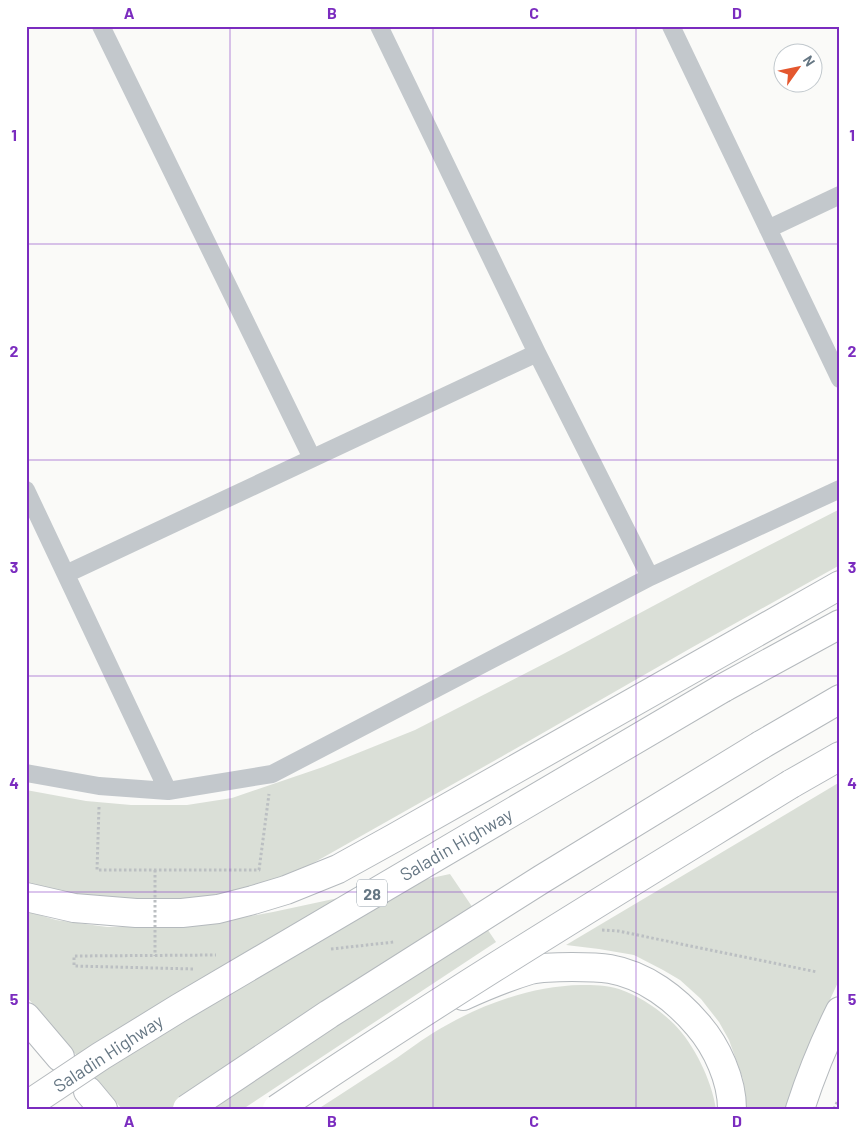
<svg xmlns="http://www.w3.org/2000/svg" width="866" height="1135" font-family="Barlow,sans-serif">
	<rect width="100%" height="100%" fill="#fafaf8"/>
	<path fill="#dadfd7" d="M840,509V565L691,648L501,757L285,879L200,899L89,900L26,887V790L86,801L131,805H187L232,798L323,767L415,730L565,653L700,581Z
		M840,782V978L808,1047L786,1109H746L743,1079L729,1040L719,1022L701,999L680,980L663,970L634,955L599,949L566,945Z
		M450,874L496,942L243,1109H122L26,996V911L56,920L107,927L195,926L273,912Z
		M581,985C593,985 607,985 619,989C639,996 659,1009 674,1024C694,1044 712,1081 716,1109H318C341,1094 363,1080 386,1065C402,1055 417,1043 433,1033C477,1006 529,986 581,985Z"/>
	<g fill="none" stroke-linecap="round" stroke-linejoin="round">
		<g stroke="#b4b9bd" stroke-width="30">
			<path id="highway" d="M723,688L840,624
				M761,745L840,699
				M791,784L840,756
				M26,897L74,908L136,913H182L218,909L253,900L286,890L338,869L394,838L840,585
				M463,996C485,986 507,977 530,970C543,967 559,967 572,967C585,967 598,967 610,969C645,975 676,999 698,1025C717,1047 732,1080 732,1109
				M26,1017L60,1057
				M88,1091L103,1109
				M800,1109C811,1075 824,1043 840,1011"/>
		</g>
		<path stroke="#bbbfc2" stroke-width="3" stroke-dasharray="2.5 2.5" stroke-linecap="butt" d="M99,807L97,870H259L269,794
			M602,930L618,931L817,972
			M331,949L394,942
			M193,969L74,966V956L216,955
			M834,1109L840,1096"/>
		<path stroke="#c3c8cc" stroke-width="18" d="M101,26L312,458
			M379,26L537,353L650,577
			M671,26L840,379
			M768,229L840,195
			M26,490L168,791
			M66,574L537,353
			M26,773L99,786L168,791L272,774L650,577L840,489"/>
		<use href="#highway" stroke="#fff" stroke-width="28"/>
		<g stroke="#b4b9bd" stroke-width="30" stroke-linecap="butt">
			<path id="highway-bridge" d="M26,1106L101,1056L179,1008L723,688
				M187,1109L329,1014L542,879L761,745
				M277,1109C445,995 619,890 791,784"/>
		</g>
		<path stroke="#bbbfc2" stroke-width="3" stroke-dasharray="2.5 2.5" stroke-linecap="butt" d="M155,870V956"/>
		<use href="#highway-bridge" stroke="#fff" stroke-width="28"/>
	</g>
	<path fill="none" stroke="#7b2cbf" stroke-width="1" stroke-opacity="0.55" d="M230,26V1109M433,26V1109M636,26V1109M26,244H840M26,460H840M26,676H840M26,892H840"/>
	<g text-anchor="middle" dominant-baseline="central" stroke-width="5" stroke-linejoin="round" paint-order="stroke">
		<rect fill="#fff" stroke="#939fa8" stroke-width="1" x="357" y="879.5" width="30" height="27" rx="4"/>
		<g font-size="16" font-weight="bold" fill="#657683">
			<text x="372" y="893">28</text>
		</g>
		<g font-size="18" fill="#657683" stroke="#fff">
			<text transform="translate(456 844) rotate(-30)">Saladin Highway</text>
			<text transform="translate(108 1053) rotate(-33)">Saladin Highway</text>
		</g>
	</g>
	<rect width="866" height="1135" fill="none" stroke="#ffffff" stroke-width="55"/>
	<g transform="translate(798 68) rotate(57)"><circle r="24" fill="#ffffff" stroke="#c1c8cd"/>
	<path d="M0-4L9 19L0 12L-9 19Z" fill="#e4572e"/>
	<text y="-8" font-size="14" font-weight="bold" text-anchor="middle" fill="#657683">N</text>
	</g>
	<rect x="28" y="28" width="810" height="1080" fill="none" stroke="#7b2cbf" stroke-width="2"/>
	<g font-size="16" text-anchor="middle" font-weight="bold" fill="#7b2cbf">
		<text x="129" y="19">A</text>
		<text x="332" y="19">B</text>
		<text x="534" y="19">C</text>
		<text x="737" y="19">D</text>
		<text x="14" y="141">1</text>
		<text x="852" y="141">1</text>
		<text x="14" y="357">2</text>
		<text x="852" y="357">2</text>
		<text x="14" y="573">3</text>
		<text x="852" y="573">3</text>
		<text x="14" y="789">4</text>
		<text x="852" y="789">4</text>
		<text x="14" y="1005">5</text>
		<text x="852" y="1005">5</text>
		<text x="129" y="1127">A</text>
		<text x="332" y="1127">B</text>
		<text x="534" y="1127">C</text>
		<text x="737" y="1127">D</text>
	</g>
</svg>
